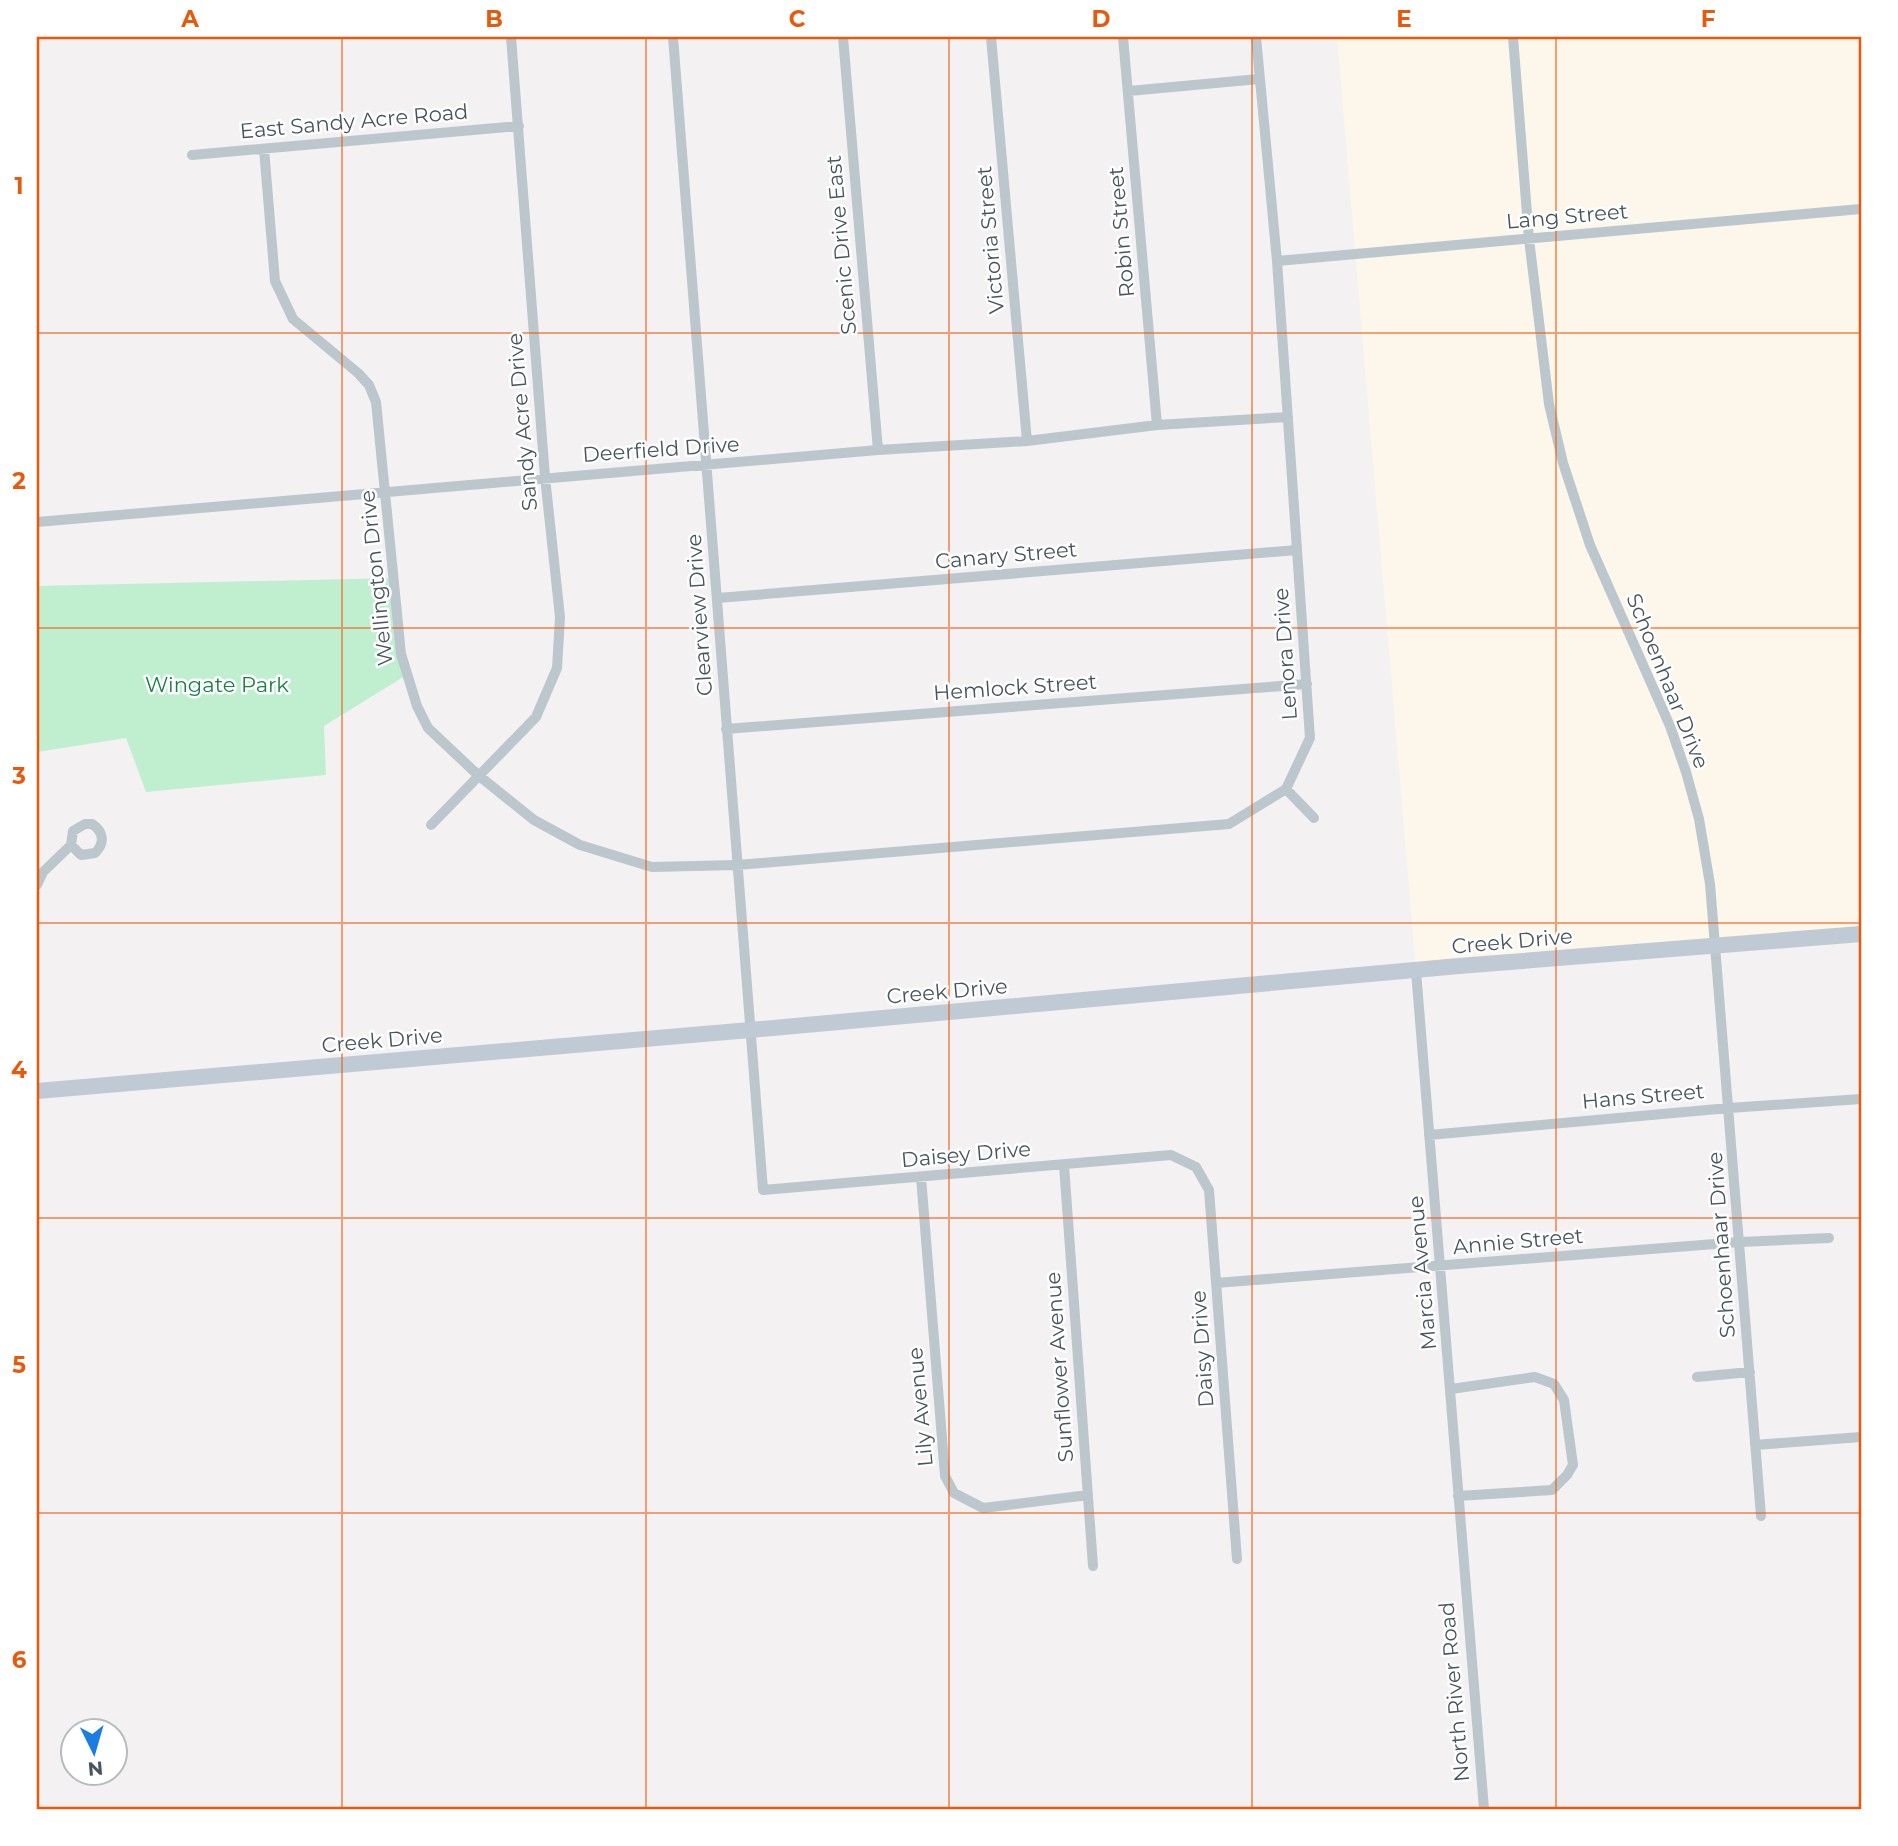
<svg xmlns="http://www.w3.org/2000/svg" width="1898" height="1846" font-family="Montserrat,sans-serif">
	<rect width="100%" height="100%" fill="#f3f1f1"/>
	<path fill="#fcf6eb" d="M1337,37H1861V933L1416,971Z"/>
	<path fill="#c0efd0" d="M394,578L405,676L324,726L326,775L146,792L126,738L37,752V586Z"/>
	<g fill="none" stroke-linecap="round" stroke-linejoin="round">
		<path stroke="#bcc6cd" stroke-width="10" d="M673,37L763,1190L1171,1155L1196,1167L1209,1190L1237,1559
			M843,37L878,450
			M991,37L1027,441
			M1123,37L1157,425
			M1513,37L1529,239L1549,404L1563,463L1590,545L1670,726L1686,772L1699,819L1710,884L1761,1516
			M1129,91L1259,79
			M264,149L275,281L293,319L358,373L369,385L376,402L401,654L417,706L428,728L478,775L534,820L580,845L652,867L737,865L1229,824L1286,789L1310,738L1277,261L1256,37
			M192,155L519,126
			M1277,261L1861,209
			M37,522L878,450L1027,441L1157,425L1288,417
			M718,598L1297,550
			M726,729L1307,684
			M1286,789L1314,818
			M431,825L536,717L557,668L560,617L545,477L511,37
			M37,885L43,872L71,845L73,831L85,824H92C104,832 105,843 95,853L81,855L71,845
			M1416,971L1484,1809
			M1429,1135L1729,1108L1861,1099
			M1064,1165L1093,1566
			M921,1177L945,1476L954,1493L983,1508L1088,1495
			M1216,1283L1740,1242L1829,1238
			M1697,1377L1750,1372
			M1451,1389L1535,1377L1554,1384L1564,1400L1573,1465L1567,1475L1552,1490L1458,1496
			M1755,1445L1861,1437"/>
		<path stroke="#bfcad4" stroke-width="16" d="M37,1091L750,1030L1459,966L1861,934"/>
	</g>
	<path fill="none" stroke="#e8590c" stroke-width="2" stroke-opacity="0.55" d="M342,37V1809M646,37V1809M949,37V1809M1252,37V1809M1556,37V1809M37,333H1861M37,628H1861M37,923H1861M37,1218H1861M37,1513H1861"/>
	<g text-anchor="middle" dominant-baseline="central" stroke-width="5" stroke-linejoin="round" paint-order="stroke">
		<g font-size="21" fill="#48555e" stroke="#fff">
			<text transform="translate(354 121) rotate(-5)">East Sandy Acre Road</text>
			<text transform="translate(1567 216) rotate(-5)">Lang Street</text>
			<text transform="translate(1121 232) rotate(-95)">Robin Street</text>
			<text transform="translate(990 240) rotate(-95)">Victoria Street</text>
			<text transform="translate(841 245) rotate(-95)">Scenic Drive East</text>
			<text transform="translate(522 422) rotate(-95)">Sandy Acre Drive</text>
			<text transform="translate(661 449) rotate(-4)">Deerfield Drive</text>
			<text transform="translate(1006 555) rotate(-5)">Canary Street</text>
			<text transform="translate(376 578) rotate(-96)">Wellington Drive</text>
			<text transform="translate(699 615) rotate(-94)">Clearview Drive</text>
			<text transform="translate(1285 654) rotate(-94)">Lenora Drive</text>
			<text transform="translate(1668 681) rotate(68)">Schoenhaar Drive</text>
			<text transform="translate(1015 687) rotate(-4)">Hemlock Street</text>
			<text transform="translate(1512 941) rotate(-5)">Creek Drive</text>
			<text transform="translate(947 991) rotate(-5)">Creek Drive</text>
			<text transform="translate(382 1040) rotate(-5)">Creek Drive</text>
			<text transform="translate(1643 1096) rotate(-5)">Hans Street</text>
			<text transform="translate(966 1154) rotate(-5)">Daisey Drive</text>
			<text transform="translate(1518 1241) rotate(-5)">Annie Street</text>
			<text transform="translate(1721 1245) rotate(-94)">Schoenhaar Drive</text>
			<text transform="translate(1422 1273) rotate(-95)">Marcia Avenue</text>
			<text transform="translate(1202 1349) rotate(-94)">Daisy Drive</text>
			<text transform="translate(1059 1367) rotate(-94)">Sunflower Avenue</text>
			<text transform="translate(920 1407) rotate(-95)">Lily Avenue</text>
			<text transform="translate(1454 1692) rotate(-95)">North River Road</text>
		</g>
		<g font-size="21" fill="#188046" stroke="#fff">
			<text x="217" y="684">Wingate Park</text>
		</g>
	</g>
	<rect width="1898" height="1846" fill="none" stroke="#ffffff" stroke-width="77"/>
	<g transform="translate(94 1752) rotate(175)"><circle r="33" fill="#ffffff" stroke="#b6bbbf" stroke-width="2"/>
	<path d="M0-5L12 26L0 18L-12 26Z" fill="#1b7de2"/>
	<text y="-10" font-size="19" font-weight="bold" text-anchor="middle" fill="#48555e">N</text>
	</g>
	<rect x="38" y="38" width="1822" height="1770" fill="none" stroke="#e8590c" stroke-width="2.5"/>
	<g font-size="23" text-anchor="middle" font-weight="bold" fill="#e8590c">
		<text x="190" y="27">A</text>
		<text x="494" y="27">B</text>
		<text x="797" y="27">C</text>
		<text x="1101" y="27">D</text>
		<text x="1404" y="27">E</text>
		<text x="1708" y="27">F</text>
		<text x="19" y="194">1</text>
		<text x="19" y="489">2</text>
		<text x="19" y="784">3</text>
		<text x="19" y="1078">4</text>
		<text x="19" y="1373">5</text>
		<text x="19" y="1668">6</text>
	</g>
</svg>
